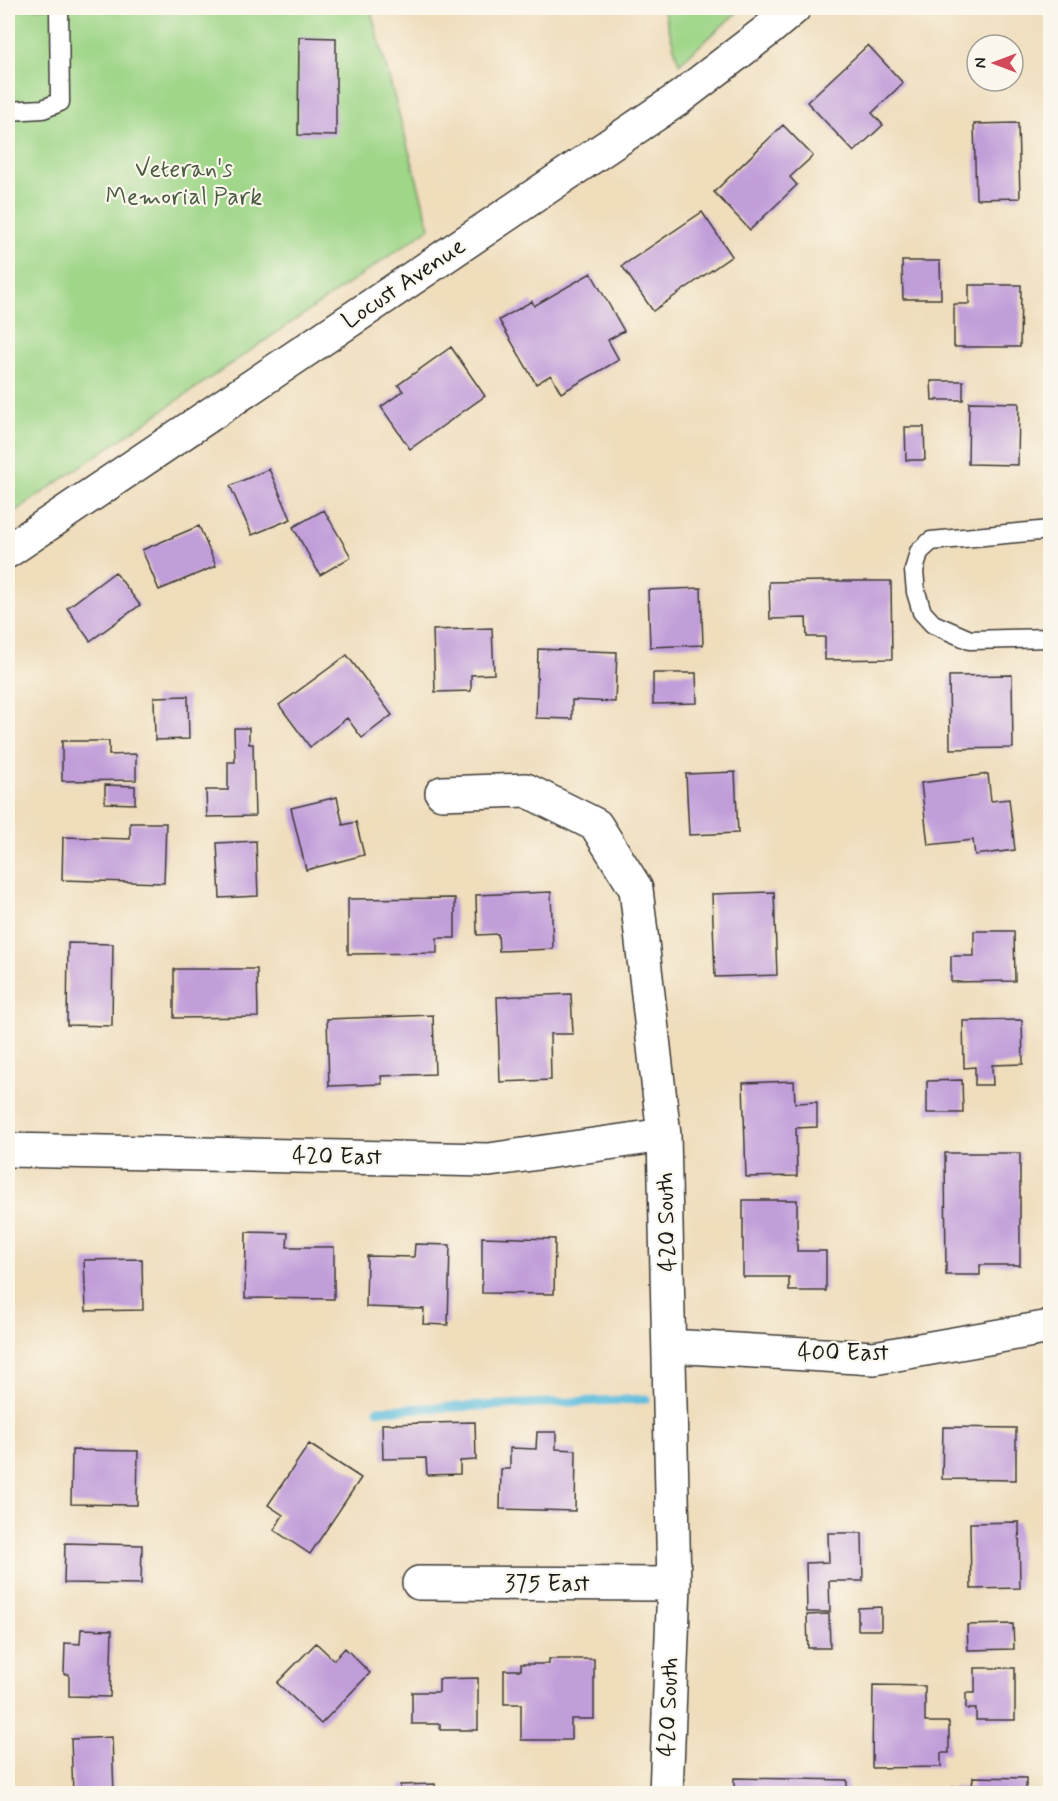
<svg xmlns="http://www.w3.org/2000/svg" width="1058" height="1801" font-family="Mynerve,sans-serif">
	<rect width="100%" height="100%" fill="#fbf7ec"/>
	<filter id="ink" filterUnits="userSpaceOnUse"><feTurbulence type="fractalNoise" baseFrequency=".0167" numOctaves="2"/><feDisplacementMap in="SourceGraphic" scale="12" xChannelSelector="R" yChannelSelector="G"/><feConvolveMatrix kernelMatrix="1 2 1 2 8 2 1 2 1" color-interpolation-filters="sRGB"/></filter>
	<filter id="wash" filterUnits="userSpaceOnUse"><feTurbulence type="fractalNoise" baseFrequency=".008" numOctaves="4" result="noise"/><feDisplacementMap in="SourceGraphic" scale="24" xChannelSelector="R" yChannelSelector="G"/><feGaussianBlur stdDeviation="1.35" result="paint"/><feColorMatrix in="noise" values="0 0 0 0 0 0 0 0 0 0 0 0 0 0 0 0 0 1.4 0 .05"/><feComposite in="paint" operator="in"/></filter>
	<g filter="url(#wash)">
		<rect width="100%" height="100%" fill="#efddbc"/>
		<path fill="#9fd688" stroke="#5e7952" stroke-width="1.5" d="M8,8H370L430,228L8,516Z
			M663,8H742L679,64Z"/>
		<g fill="none" stroke-linecap="round" stroke-linejoin="round">
			<path stroke="#5ebddd" stroke-width="9" d="M378,1410L646,1399"/>
		</g>
		<g id="blocks">
			<path fill="#c19dd9" d="M299,37L336,38V136L298,135Z
				M868,45L903,83L872,113L883,125L854,152L807,102Z
				M1018,123L1020,198L976,199L974,124Z
				M783,125L813,156L790,177L797,185L750,230L714,192Z
				M702,212L732,256L653,311L622,266Z
				M902,261H940L941,299H903Z
				M591,273L624,331L608,340L619,360L561,393L551,375L536,384L499,320L532,301L534,306Z
				M969,285H1021L1020,347H954V304H969Z
				M451,347L485,396L410,449L381,407L403,391L398,385Z
				M931,381H963V400H932Z
				M969,402L1019,403L1018,465L968,464Z
				M905,427H924L925,460H906Z
				M269,469L291,519L252,535L230,486Z
				M324,510L351,557L320,575L293,527Z
				M199,526L216,566L159,590L142,550Z
				M115,572L140,605L90,641L67,608Z
				M825,581H891L892,659L825,660V637H807L806,618L770,619L769,582Z
				M701,588L703,645L650,647L648,590Z
				M492,628L494,674L471,675V691L435,692L433,630Z
				M538,649L617,652L615,702L572,700V719L536,718Z
				M347,655L392,715L362,738L347,718L310,747L279,705Z
				M653,673H696L697,703L653,704Z
				M1012,675L1013,748L950,749L949,676Z
				M188,696L189,739L155,740L154,697Z
				M234,728H249V744H253L255,816L207,817L206,790H228V762H235Z
				M62,741H109V755L136,754V780L62,781Z
				M735,772L738,833L689,835L686,774Z
				M988,774L991,801L1009,799L1015,850L975,855L973,840L928,845L921,783Z
				M105,785L135,786V804L105,803Z
				M337,797L343,825L356,822L364,855L306,870L291,808Z
				M130,823H166L164,883L62,880L63,837L130,839Z
				M256,841L258,896L220,898L217,843Z
				M551,892L553,949L499,951L498,934L477,935L476,895Z
				M774,892L777,975L715,977L712,894Z
				M455,898V938H437V953L348,954V899Z
				M974,931H1014L1015,981L951,982V956H974Z
				M68,943L113,944L112,1026L67,1025Z
				M174,969H257L258,1017L174,1018Z
				M571,994L573,1034H550L551,1080L500,1082L497,997Z
				M433,1015L435,1074L381,1076L382,1084L329,1086L327,1019Z
				M1022,1020L1023,1064L992,1065L993,1085H975V1067L964,1068L963,1021Z
				M962,1080L963,1113H927V1081Z
				M794,1081L795,1103L817,1102V1127L796,1128L797,1176L746,1177L743,1083Z
				M945,1153H1020V1265H980V1275H946Z
				M743,1200H797V1251H826V1291H789V1277H743Z
				M246,1232L288,1233L287,1247H334V1299L245,1298Z
				M482,1237L555,1239L554,1294L482,1293Z
				M415,1244L450,1245L448,1325L423,1324L424,1309L366,1307L367,1256L414,1257Z
				M142,1259L143,1310L86,1311L84,1260Z
				M475,1422L476,1460L460,1461V1474L427,1475L426,1458L383,1459L382,1424Z
				M943,1427L1016,1428V1480L942,1479Z
				M537,1432H556V1449L576,1450L575,1511L500,1509L501,1469H510V1448L536,1449Z
				M309,1444L361,1478L310,1554L274,1530L283,1515L268,1505Z
				M72,1450L138,1451L137,1505L71,1504Z
				M1019,1522L1020,1588L971,1589L970,1523Z
				M828,1533H862L863,1581H829L830,1612H807L806,1563L829,1562Z
				M65,1543L142,1545L141,1584L64,1583Z
				M881,1607V1630H858V1608Z
				M829,1614L830,1648H808L807,1615Z
				M1013,1624L1014,1649L968,1650L967,1625Z
				M81,1629L112,1630L110,1697L69,1696V1674H64L65,1643L80,1644Z
				M316,1643L334,1660L345,1648L370,1673L321,1724L277,1683Z
				M549,1659H594V1719H571V1740H521V1704H504V1670H521V1664H549Z
				M975,1668H1015V1720H976V1709H966V1693H975Z
				M478,1678V1730H440V1724H412V1692H439V1679Z
				M873,1685L925,1686V1722H949V1753H941V1767L872,1768Z
				M112,1737L114,1794H73L71,1739Z
				M973,1777L1026,1778V1794H952V1787L972,1788Z
				M734,1778L847,1780V1794H734Z
				M435,1784L436,1794H400V1785Z"/>
		</g>
	</g>
	<g filter="url(#ink)">
		<use href="#blocks" fill-opacity="0" stroke="#3c3934" stroke-width="1.5"/>
		<g fill="none" stroke-linecap="round" stroke-linejoin="round">
			<g stroke="#3c3934" stroke-width="21">
				<path id="service" d="M8,111L43,109L60,102L59,8
					M1050,530L931,541L919,552L914,571L916,592L922,612L933,624L970,640L1050,638"/>
			</g>
			<g stroke="#3c3934" stroke-width="36">
				<path id="minor" d="M442,793L526,790L596,825L636,889L664,1135L674,1584L666,1794
					M8,1150L489,1160L664,1135
					M670,1346L874,1358L1050,1327
					M419,1583L674,1584"/>
			</g>
			<g stroke="#3c3934" stroke-width="36">
				<path id="tertiary" d="M8,551L678,99L768,30L794,8"/>
			</g>
			<use href="#service" stroke="#fff" stroke-width="18"/>
			<use href="#minor" stroke="#fff" stroke-width="33"/>
			<use href="#tertiary" stroke="#fff" stroke-width="33"/>
		</g>
	</g>
	<g text-anchor="middle" dominant-baseline="central" stroke-width="4.5" stroke-linejoin="round" paint-order="stroke">
		<g font-size="24" fill="#4a5d42" stroke="#fbf7ec">
			<text x="184" y="169">Veteran's<tspan x="184" dy="28">Memorial Park</tspan></text>
		</g>
		<g font-size="24" fill="#1c1c1c" stroke="#fbf7ec">
			<text transform="translate(404 284) rotate(-34)">Locust Avenue</text>
			<text transform="translate(337 1157) rotate(1)">420 East</text>
			<text transform="translate(667 1222) rotate(-92)">420 South</text>
			<text x="843" y="1353">400 East</text>
			<text x="547" y="1584">375 East</text>
			<text transform="translate(669 1707) rotate(-88)">420 South</text>
		</g>
	</g>
	<rect width="1058" height="1801" fill="none" stroke="#fbf7ec" stroke-width="30"/>
	<g transform="translate(995 63) rotate(270)"><circle r="28" fill="#fbf7ec" stroke="#a29f99" stroke-width="1.5"/>
	<path d="M0-4.5L10 22L0 15L-10 22Z" fill="#d1495b"/>
	<text y="-9" font-size="16" font-weight="bold" text-anchor="middle" fill="#1c1c1c">N</text>
	</g>
</svg>
